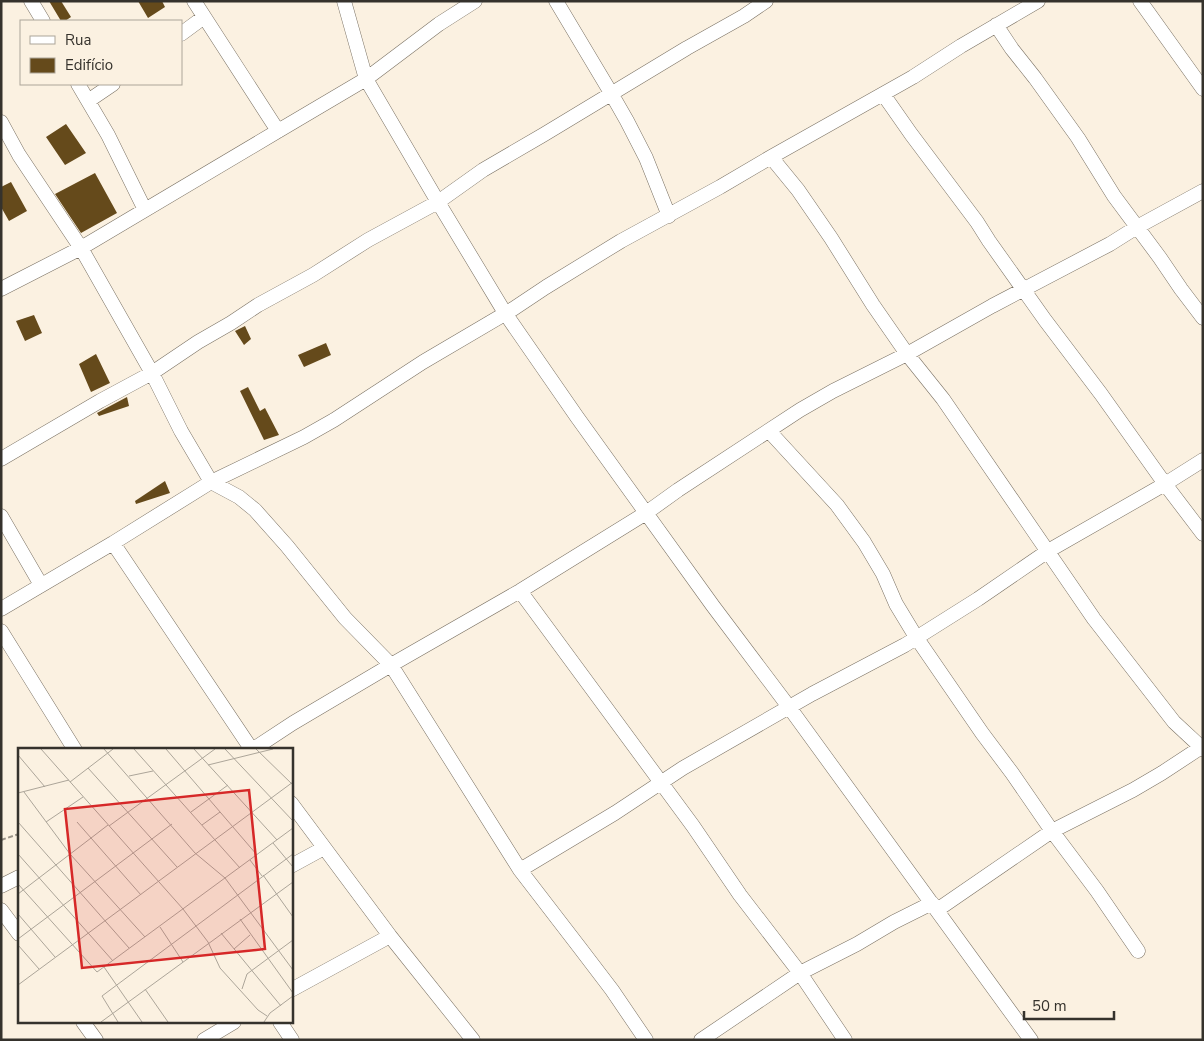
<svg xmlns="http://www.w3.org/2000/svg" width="1204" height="1041" font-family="'Nunito Sans',sans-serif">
	<rect width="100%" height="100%" fill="#fbf1e1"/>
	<path fill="#654a1b" d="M49,1H61L71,17L65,21H61Z
		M138,1H162L165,7L148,18Z
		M66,124L86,153L65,165L46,137Z
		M95,173L117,213L81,233L55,194Z
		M11,182L27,211L9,221L1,207V187Z
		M34,315L42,333L25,341L16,321Z
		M245,326L251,339L244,345L235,331Z
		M326,343L331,355L304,367L298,355Z
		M96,354L110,383L91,392L79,364Z
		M248,387L260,411L265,408L279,435L264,440L240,391Z
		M127,397L129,406L99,416L97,413Z
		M165,481L170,493L136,504L135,501Z"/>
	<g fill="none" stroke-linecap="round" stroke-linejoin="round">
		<g stroke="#7a7163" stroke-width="15">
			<path id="minor" d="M31,1L43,21
				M194,1L278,131
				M344,1L366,79L438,202L505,313L577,417L713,606L789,707L1031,1040
				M556,1L611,93L627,121L646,158L669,216
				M1140,1L1203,89
				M996,25L1012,49L1035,78L1078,138L1114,196L1160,258L1181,289L1203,318
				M181,34L204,17
				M78,84L108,135L145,210
				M883,94L911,134L977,222L989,241L1045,320L1101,394L1165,484L1203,534
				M88,101L113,84
				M1,122L19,155L81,248L152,373L181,431L211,482L239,497L255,510L287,546L345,618L391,665L520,870L580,948L612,990L646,1040
				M771,157L798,190L831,238L873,305L907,354L943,399L1094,619L1174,722L1203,749
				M1,289L81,248L278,131L366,79L439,24L475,1
				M769,431L837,505L864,542L883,574L896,604L916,637L982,733L1012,773L1052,831L1097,891L1138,951
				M1,459L100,401L152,373L198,342L231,323L258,305L313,275L368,240L438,202L483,170L543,135L687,48L744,16L766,1
				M1,516L41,585
				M113,543L252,750
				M520,591L693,826L740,895L800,973L845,1040
				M1,609L113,543L211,482L304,437L334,420L423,362L513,309L546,287L621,241L720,187L771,157L913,77L961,46L1038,1
				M1,631L75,750
				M252,750L293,723L391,665L520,591L646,513L678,490L800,410L833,391L907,354L992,306L1110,244L1137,227L1203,191
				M291,803L390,936L473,1040
				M291,866L324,848
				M520,870L615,813L683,768L812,694L905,645L978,599L1048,551L1165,484L1203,460
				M1,886L19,877
				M1,910L19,934
				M937,910L1052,831L1133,790L1162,773L1203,746
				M291,990L390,936
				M83,1022L96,1040
				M280,1022L292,1040
				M204,1040L234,1022
				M701,1040L800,973L857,944L894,922L932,903"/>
		</g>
		<path stroke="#989186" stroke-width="2" stroke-dasharray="5 2.5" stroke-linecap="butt" d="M1,840L19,834"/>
		<use href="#minor" stroke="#fff" stroke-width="14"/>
	</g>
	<g transform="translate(18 748)">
		<rect width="275" height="275" fill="#fbf1e1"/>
		<path fill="none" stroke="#aca599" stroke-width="1" d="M23,1L165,161L190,194L202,220L240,262L249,268M86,1L177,105L207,130L275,222M116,1L222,120M148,1L239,107M176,1L259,92M207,1L275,73M238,1L275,37M0,7L27,39M190,17L255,1M70,20L159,119M111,28L135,23M52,34L95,1M6,44L52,106L127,189M0,45L51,32M173,64L210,37M0,74L111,200M28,74L65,49M59,74L123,147M184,77L202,64M91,78L197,1M255,95L275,119M0,106L95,213M232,112L244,128M245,127L275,169M0,136L79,224L275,80M0,146L90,77M0,166L37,209M222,171L275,245M142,179L165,214M203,185L263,258M0,191L154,76M0,197L21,221M216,201L232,187M86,219L124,274M0,237L275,34M127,241L150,274M224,241L229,226L275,192M83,274L275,134M100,274L84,248L275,106M246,274L252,265L275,248"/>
		<path fill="#d62828" fill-opacity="0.15" stroke="#d62828" stroke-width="2.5" d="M231,42L247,201L64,220L47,61Z"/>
		<rect width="275" height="275" fill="none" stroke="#35322c" stroke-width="2.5"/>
	</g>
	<rect width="1204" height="1041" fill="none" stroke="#35322c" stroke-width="5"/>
	<rect x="20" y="20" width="162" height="65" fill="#fbf1e1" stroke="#aca599"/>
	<rect x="30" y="36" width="25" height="8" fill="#ffffff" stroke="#aca599"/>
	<text x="65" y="45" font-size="15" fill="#35322c">Rua</text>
	<rect x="30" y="58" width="25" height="15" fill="#654a1b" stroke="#aca599"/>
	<text x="65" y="70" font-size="15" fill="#35322c">Edifício</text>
	<path d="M1024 1011v8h90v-8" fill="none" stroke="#35322c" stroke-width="2.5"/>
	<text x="1032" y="1011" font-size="15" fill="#35322c" stroke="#fbf1e1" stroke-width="4" paint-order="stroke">50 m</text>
</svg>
